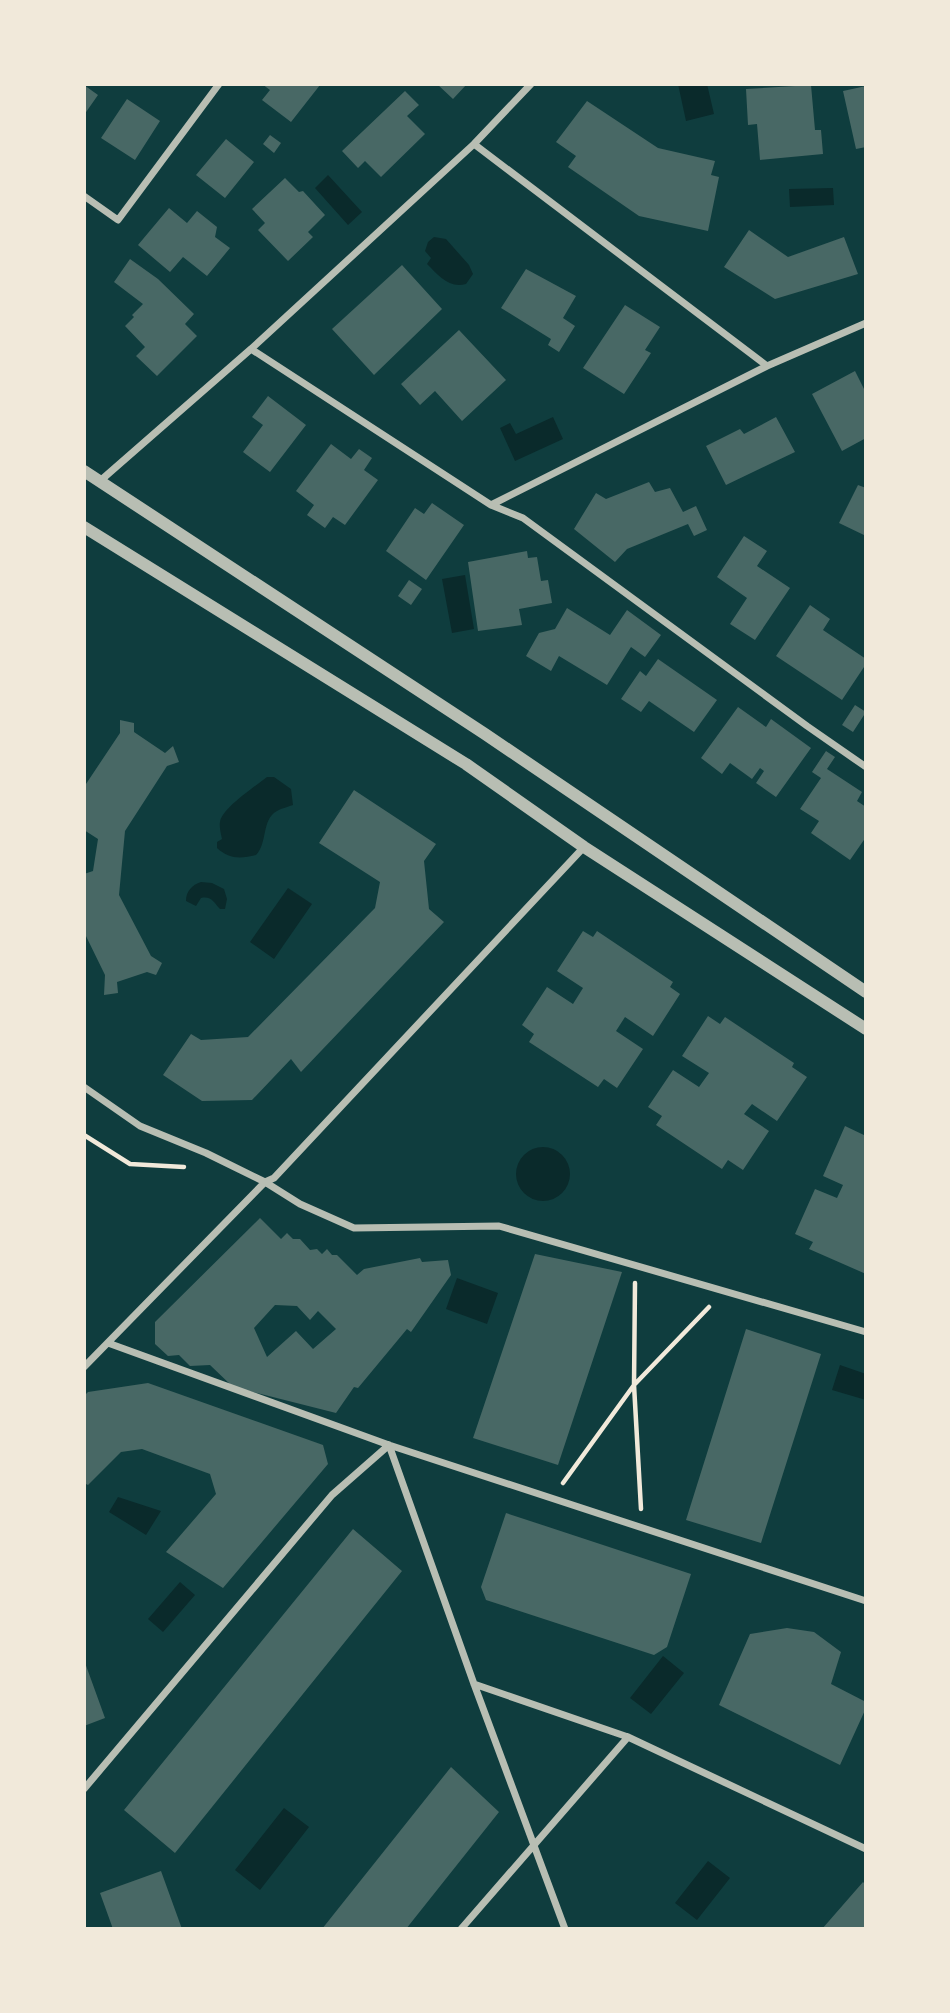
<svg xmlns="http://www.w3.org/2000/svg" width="950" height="2013" font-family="'Noto Sans',sans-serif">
	<rect width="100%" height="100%" fill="#0f3d3e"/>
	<path fill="#0a2a2b" d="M678,84H707L714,114L686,121Z
		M328,175L362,212L348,225L315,188Z
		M833,188L834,205L790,207L789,189Z
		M434,237L446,239L469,265L473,274L466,284C449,289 438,275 427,264L431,258L425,251L428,242Z
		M553,417L563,439L515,461L500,428L510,423L516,434Z
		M465,575L474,629L452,633L442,579Z
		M267,777H274L291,789L293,805C288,807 282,808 277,811C261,820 268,843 256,855C240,859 229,859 217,848V842L222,839C221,834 219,827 220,822C222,808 256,786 267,777Z
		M201,882L212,883L224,889L227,899L225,909H220C213,902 212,896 201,898L196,906L186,901C186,891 192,885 201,882Z
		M288,888L312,904L274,959L250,942Z
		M516 1174a27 27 0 1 1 54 0a27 27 0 1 1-54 0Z
		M457,1278L498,1293L487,1324L446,1309Z
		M840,1365L866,1374V1400L832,1390Z
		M118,1497L161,1511L146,1535L109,1512Z
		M180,1582L195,1595L163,1632L148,1619Z
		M663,1656L684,1673L651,1714L630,1698Z
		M284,1808L309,1827L260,1890L235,1870Z
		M708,1861L730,1878L697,1920L675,1903Z"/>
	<path fill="#486865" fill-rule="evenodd" d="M262,84H319L320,85L291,122L262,100L270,90Z
		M437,84H467L453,99Z
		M84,85L98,95L84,115Z
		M811,85L815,130H821L823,154L760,160L757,124L748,125L746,89Z
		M866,86V147L856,149L843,91Z
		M405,91L419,105L407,116L425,134L381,177L365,161L358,168L342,151Z
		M127,99L160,121L135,160L101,138Z
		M587,101L658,148L715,161L711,175L719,177L708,231L639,216L568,167L576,156L556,142Z
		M270,135L281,143L274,153L263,144Z
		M226,139L254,162L225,198L196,175Z
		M285,178L299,192L303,191L325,215L308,232L313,237L288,261L258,230L265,223L252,209Z
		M169,208L187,223L197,211L217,227L215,237L230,248L207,276L183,257L170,272L138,245Z
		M749,230L788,257L844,237L858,274L775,299L724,267Z
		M130,259L158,279L194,314L185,324L197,336L157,376L136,356L145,347L125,326L134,317L132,315L143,304L114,282Z
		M402,265L442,309L374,375L332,329Z
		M526,269L576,296L563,318L575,326L559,352L548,345L551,339L501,308Z
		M625,305L660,327L645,350L651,353L624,394L583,368Z
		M459,330L506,380L462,421L435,391L420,405L401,384Z
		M855,371L866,393V438L842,451L812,394Z
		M268,396L306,425L270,472L243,452L263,425L252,417Z
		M776,417L795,452L726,485L706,446L740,429L744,434Z
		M331,444L351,459L359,449L372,458L364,470L378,480L345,525L333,517L325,528L307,515L314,505L296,491Z
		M649,482L655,492L670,488L683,512L696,506L707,530L694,536L688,524L627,549L615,562L574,529L596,493L606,499Z
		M858,485L866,488V536L839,523Z
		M432,503L464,525L426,580L386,551L415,508L424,514Z
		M744,536L767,551L757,566L790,588L755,640L730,624L747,598L717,577Z
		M527,551L528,558L537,557L541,581L548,580L552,603L519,609L522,625L478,631L468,562Z
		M409,580L422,589L411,605L398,596Z
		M810,605L830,619L823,630L866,659V664L842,700L776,656Z
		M567,608L610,635L627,610L661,635L645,657L631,647L607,685L559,656L551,671L526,656L539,633L555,629Z
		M658,659L717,700L694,732L649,701L641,712L621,699L640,671L646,676Z
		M855,705L866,712L853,732L842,725Z
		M738,707L766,727L771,719L811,748L776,797L756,783L764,771L760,768L752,779L730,763L722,774L701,758Z
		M120,720L134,723V732L165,753L173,746L179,762L167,766L125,831L119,895L151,956L162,963L156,975L147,972L117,982L118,993L104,995L105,975L84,932V874L93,871L98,839L84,830V787L120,733Z
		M826,751L835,757L827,769L862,792L857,801L866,807V837L850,860L811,833L819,821L800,809L821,778L812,772Z
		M354,790L436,844L424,861L429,909L444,922L301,1072L291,1059L252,1100L202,1101L163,1075L191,1034L201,1040L248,1037L375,908L380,882L319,843Z
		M583,931L593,937L597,931L673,982L670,987L680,994L653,1036L625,1017L616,1031L643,1049L617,1088L604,1079L598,1087L529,1042L534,1034L522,1025L547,987L573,1004L583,988L557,971Z
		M708,1016L720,1024L725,1017L794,1063L792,1067L807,1077L777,1121L752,1104L744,1114L769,1131L743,1170L728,1160L722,1169L656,1125L662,1116L648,1107L673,1070L699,1087L709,1073L682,1056Z
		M845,1126L866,1136V1274L809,1249L813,1242L795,1234L815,1189L837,1198L843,1185L823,1176Z
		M260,1218L281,1239L287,1233L293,1239H300L310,1250L317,1249L322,1254L327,1249L332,1255H337L357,1275L364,1269L420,1258L422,1262L448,1260L451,1275L411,1332L407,1329L358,1388L354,1387L336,1413L233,1387L210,1365L190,1366L179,1355L168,1356L155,1344V1322ZM275,1305L297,1306L310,1320L318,1311L336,1329L313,1349L296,1331L267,1357L254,1328Z
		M535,1254L622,1272L558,1465L473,1438Z
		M746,1329L821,1354L761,1543L686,1520Z
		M148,1383L323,1445L328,1464L223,1588L166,1552L216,1494L210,1474L142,1449L121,1452L88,1485L84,1483V1396L88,1392Z
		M506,1513L691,1574L667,1647L654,1655L486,1600L481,1587Z
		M353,1529L402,1571L175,1853L124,1810Z
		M787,1628L814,1632L841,1652L831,1684L866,1702V1708L840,1765L719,1705L750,1634Z
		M84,1660L105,1718L84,1726Z
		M451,1767L499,1812L406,1929H322Z
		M161,1871L182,1929H113L100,1893Z
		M863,1882L866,1885V1929H822Z"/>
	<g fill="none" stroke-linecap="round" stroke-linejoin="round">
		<path stroke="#f1e9da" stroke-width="4.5" d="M84,1135L130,1164L184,1167
			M635,1283L634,1385L641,1509
			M563,1483L634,1385L709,1307"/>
		<path stroke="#b8beb3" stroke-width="7" d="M474,144L767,366
			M84,196L118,220L219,84
			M251,349L491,505L523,518L807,726L866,767
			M100,481L251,349L474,144L531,84
			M491,505L767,366L866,323
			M84,1087L140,1126L206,1153L265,1182L300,1204L354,1228L499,1226L866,1332
			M108,1343L389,1445L866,1601
			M84,1367L265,1182L274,1178L584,847
			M474,1684L628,1737L866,1849
			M84,1789L332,1495L389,1445L474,1684L565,1929
			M461,1929L628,1737"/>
		<path stroke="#b8beb3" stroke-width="12" d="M84,471L485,734L866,992
			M84,527L466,764L584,847L866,1029"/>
	</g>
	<rect width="950" height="2013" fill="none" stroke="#f1e9da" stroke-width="172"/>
</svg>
